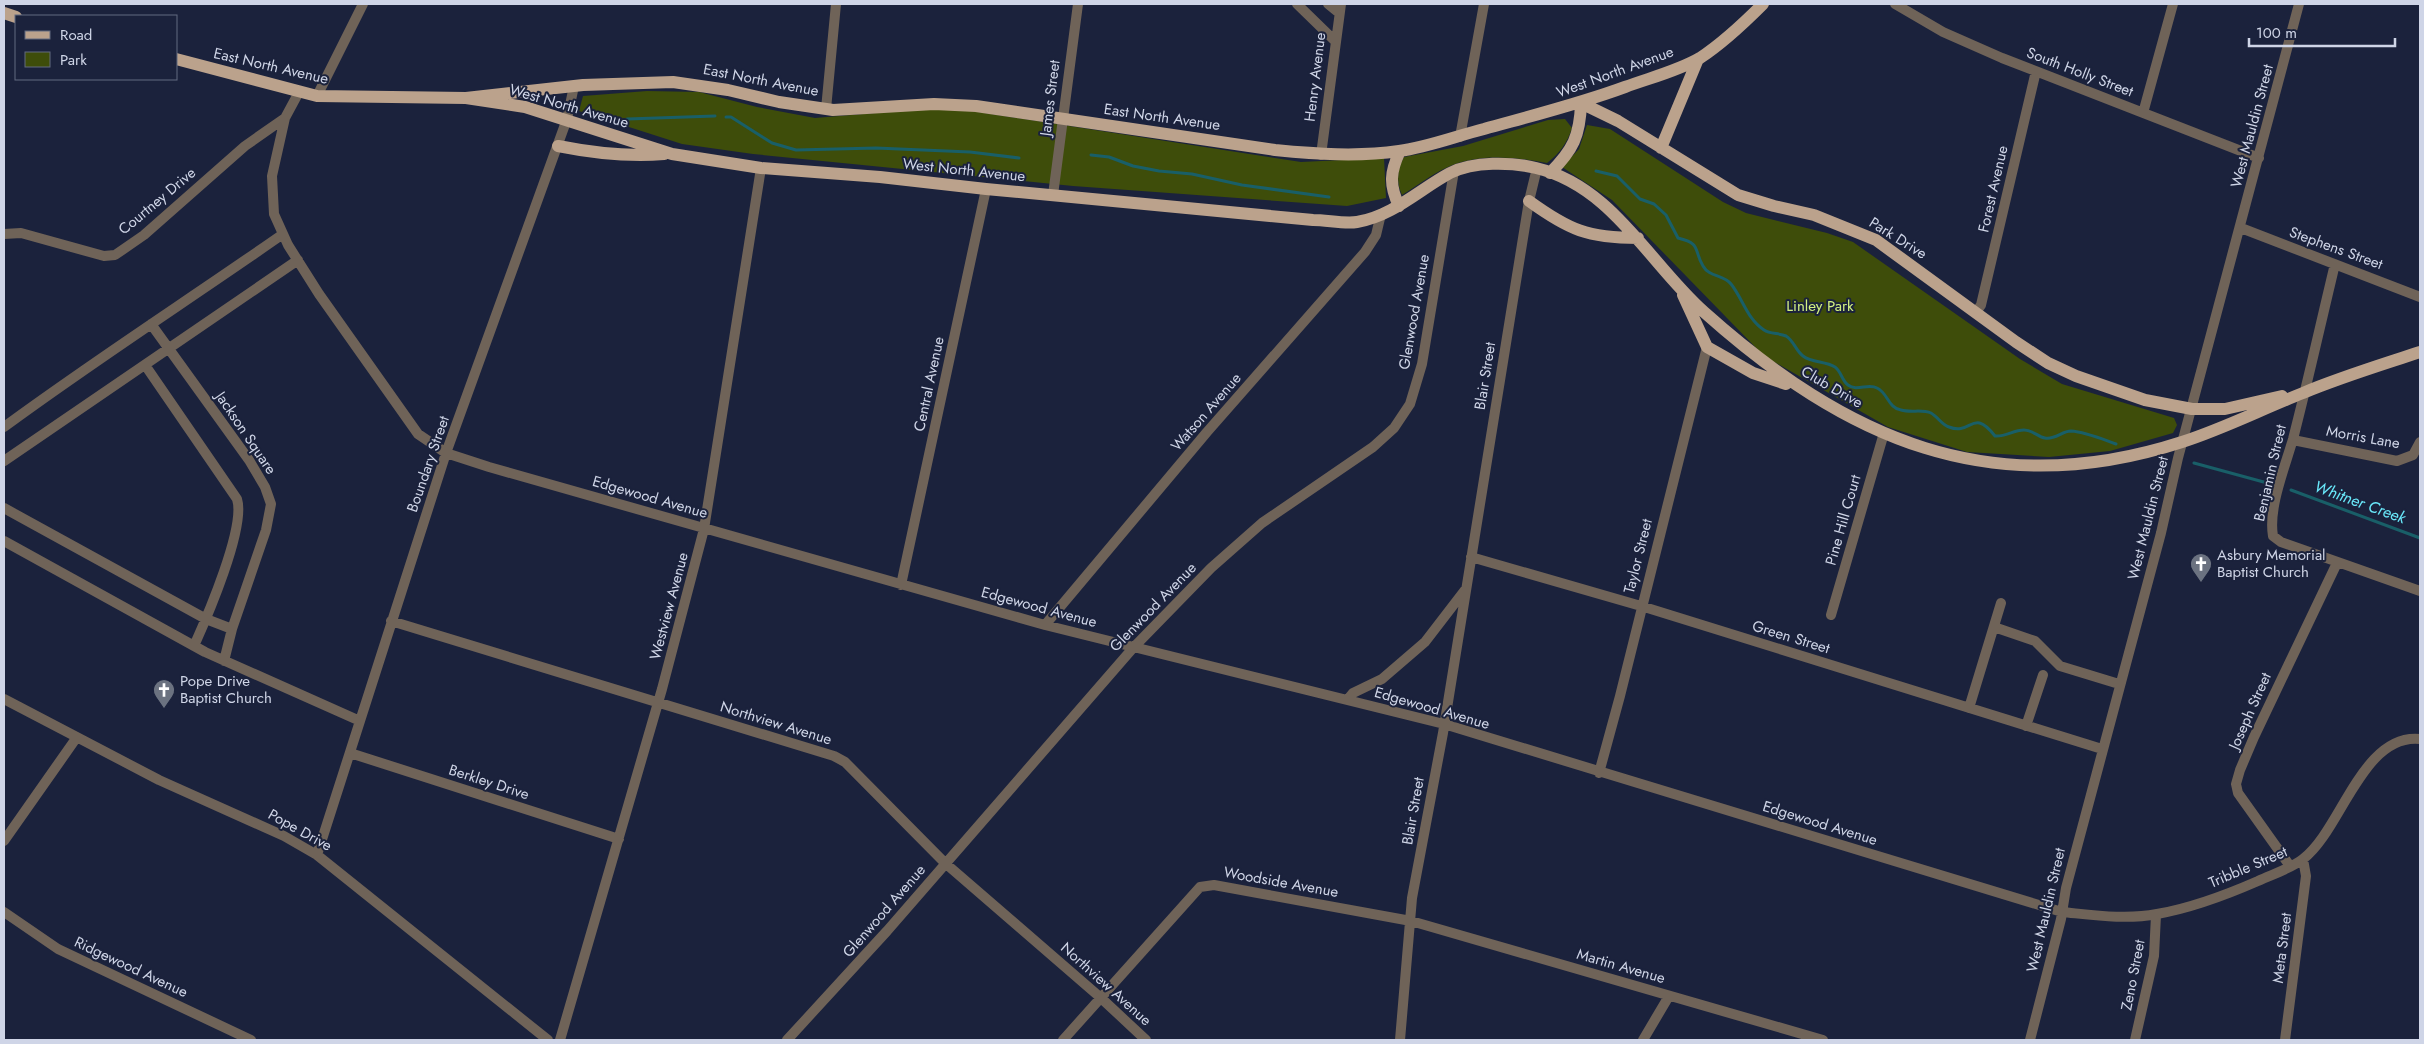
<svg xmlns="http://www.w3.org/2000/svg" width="2424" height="1044" font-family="Jost,sans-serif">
	<rect width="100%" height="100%" fill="#1b223c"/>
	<path fill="#3e4d0a" d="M647,91L699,92L757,107L815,118L937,108L972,111L1301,162L1384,158L1386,198L1347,206L1073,186L753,154L682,144L579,111L583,96Z
		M1565,119L1572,128C1567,143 1560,153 1547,163C1515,157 1478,153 1448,167C1432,174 1417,186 1402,195C1396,182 1397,169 1404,157L1463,146L1548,120Z
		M1587,125L1610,129L1723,202L1746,213L1827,233L1853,242L2020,359L2062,384L2174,418L2177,425L2173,433L2110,451L2049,457L1967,452L1888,427L1764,356L1612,200L1562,167L1579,149Z"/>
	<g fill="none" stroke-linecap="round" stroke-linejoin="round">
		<path stroke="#195f68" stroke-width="3" d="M726,117H731L772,143L796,150L876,148L970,152L1019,158
			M627,119L715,116
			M1091,155L1109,157L1133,166L1159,171L1192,174L1242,185L1329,197
			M1596,171L1617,176L1640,199L1654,204L1666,215L1678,238C1702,244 1693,249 1703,266C1709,277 1724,275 1731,284C1743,299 1747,319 1764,330C1770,334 1779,333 1786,336C1794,341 1796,351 1803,356C1812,363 1825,361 1835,367C1841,371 1842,381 1848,385C1857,392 1868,383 1877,388C1888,393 1888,408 1901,410C1911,413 1922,409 1931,413C1938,417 1942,425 1949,427C1972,436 1972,407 1995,436C2006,437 2013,430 2024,430C2033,430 2038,437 2045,438C2055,440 2062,431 2071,431C2086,432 2102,439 2116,444
			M2194,463L2271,484
			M2291,490L2420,538"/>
		<path stroke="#6f6358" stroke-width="10" d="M1297,4L1335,41
			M1328,4L1339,13
			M1895,4L1943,32L2002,58L2259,158
			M299,92L285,118L272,176L274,214L288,245L319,294L418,434L446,453L489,467L1045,625L1444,724L2062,912C2093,915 2126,920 2157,914C2192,908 2226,895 2258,881C2273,874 2290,869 2303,859C2341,831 2362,733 2420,739
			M317,96L363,4
			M826,109L836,4
			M2143,113L2173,4
			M1460,137L1484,4
			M1321,155L1341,4
			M1053,195L1078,4
			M2241,228L2420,297
			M4,234L21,233L104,256L115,255L144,235L245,146L285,118
			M2335,264C2321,322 2308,381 2293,439C2285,467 2268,508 2273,536L2281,542L2420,591
			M1976,312L1981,305L2036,71
			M151,324L249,460L265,487L271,504L266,530L232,629L224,661
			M145,365L237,499C246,527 207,617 194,646
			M4,427C95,360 190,299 283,234
			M2293,440L2397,461L2413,455L2420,442
			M4,461L298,260
			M4,508L206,619L232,629
			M4,541L205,652L360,721
			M1471,557L1641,606L2102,749
			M901,585L986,189
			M1831,615L1884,433
			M391,621L834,756L845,762L945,863L1101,998L1146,1040
			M1045,625L1207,432L1365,252L1376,235L1381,214
			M1994,627L2035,641L2060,666L2119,684
			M4,699L159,780L284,836L317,855L548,1040
			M1348,699L1353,693L1382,679L1425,642L1465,590
			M1969,708L2001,603
			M2026,726L2043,675
			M350,753L619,839
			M1599,773L1620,696L1707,347
			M4,841L77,737
			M317,855L446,453L567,119L574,86
			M2290,866L2238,793L2236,784L2240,770L2254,737L2337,563
			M4,912L58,949L251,1040
			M560,1040L662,689L704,529L761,168
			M787,1040L887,931L1133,648L1211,568L1262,523L1373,447L1394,428L1410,404L1422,364L1454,171
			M1063,1040L1200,887L1214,885L1411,921L1823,1040
			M1400,1040L1412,898L1443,733L1529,201L1537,168
			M1643,1040L1669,996
			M2030,1040L2061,919L2066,888L2161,533L2178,458L2299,4
			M2135,1040L2154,956L2156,915
			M2285,1040L2306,876L2303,859"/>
		<path stroke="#bba28c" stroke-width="12" d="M4,13L16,17
			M176,59L317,96L466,98L583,85L673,82L728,90L779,102L833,110L934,104L976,106L1275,150C1316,154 1358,157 1399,151C1428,147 1456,136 1484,129C1531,116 1579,104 1625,87C1649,78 1678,71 1700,58C1723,43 1743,24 1763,4
			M466,98L525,107L672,154L761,168L880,177L986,189L1313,220C1327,220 1344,224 1357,222C1393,216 1420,189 1450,173C1474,161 1511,162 1536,168C1612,186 1649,263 1704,312C1846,439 1991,504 2182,442C2223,429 2262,409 2303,393C2341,377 2381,365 2420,352
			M1581,103L1618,121L1738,195L1774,206L1814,215L1876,240L2016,342L2048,363L2076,376L2145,400L2192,409H2225L2282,396
			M558,146C593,153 628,157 664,154
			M1661,148L1698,59
			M1550,173C1573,150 1580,136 1581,103
			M1529,201C1569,230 1588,238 1638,238
			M1399,206C1389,185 1390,172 1400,151
			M1683,295L1707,347L1753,373L1786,384"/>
	</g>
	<defs>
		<g id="church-pin" transform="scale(1.125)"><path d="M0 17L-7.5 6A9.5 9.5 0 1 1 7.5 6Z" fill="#6b7280" stroke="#1b223c"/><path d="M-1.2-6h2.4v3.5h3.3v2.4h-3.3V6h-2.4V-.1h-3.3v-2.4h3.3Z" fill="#fff"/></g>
	</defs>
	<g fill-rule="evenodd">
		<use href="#church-pin" x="2201" y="564"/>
		<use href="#church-pin" x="164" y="690"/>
	</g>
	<g text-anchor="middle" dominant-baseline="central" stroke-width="4" stroke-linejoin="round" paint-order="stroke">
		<g font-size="15" fill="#cfd5e7" stroke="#1b223c">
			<text transform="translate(271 66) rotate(13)">East North Avenue</text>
			<text transform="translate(1615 72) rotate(-20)">West North Avenue</text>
			<text transform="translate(2080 72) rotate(21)">South Holly Street</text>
			<text transform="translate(1315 77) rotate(-83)">Henry Avenue</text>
			<text transform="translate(761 80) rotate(11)">East North Avenue</text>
			<text transform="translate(1050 98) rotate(-83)">James Street</text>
			<text transform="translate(569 106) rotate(16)">West North Avenue</text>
			<text transform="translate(1162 117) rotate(8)">East North Avenue</text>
			<text transform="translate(2252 126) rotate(-75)">West Mauldin Street</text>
			<text transform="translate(964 170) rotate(6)">West North Avenue</text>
			<text transform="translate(1993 189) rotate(-77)">Forest Avenue</text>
			<text transform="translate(157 201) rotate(-40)">Courtney Drive</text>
			<text transform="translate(1898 238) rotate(32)">Park Drive</text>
			<text transform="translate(2336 248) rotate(20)">Stephens Street</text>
			<text transform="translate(1414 312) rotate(-80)">Glenwood Avenue</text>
			<text transform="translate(1485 376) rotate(-81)">Blair Street</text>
			<text transform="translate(929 384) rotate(-78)">Central Avenue</text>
			<text transform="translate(1832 387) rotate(30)">Club Drive</text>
			<text transform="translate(1206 412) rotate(-49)">Watson Avenue</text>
			<text transform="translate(246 433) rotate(56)">Jackson Square</text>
			<text transform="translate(2363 437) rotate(10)">Morris Lane</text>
			<text transform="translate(428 464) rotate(-71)">Boundary Street</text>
			<text transform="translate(2270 473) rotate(-77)">Benjamin Street</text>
			<text transform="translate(650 497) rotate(16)">Edgewood Avenue</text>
			<text transform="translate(2148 518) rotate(-76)">West Mauldin Street</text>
			<text transform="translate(1843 520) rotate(-74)">Pine Hill Court</text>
			<text transform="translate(1638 556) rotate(-76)">Taylor Street</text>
			<text transform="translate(669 606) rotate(-75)">Westview Avenue</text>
			<text transform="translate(1039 607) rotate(15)">Edgewood Avenue</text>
			<text transform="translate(1153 607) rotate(-46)">Glenwood Avenue</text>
			<text transform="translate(1791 637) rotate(17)">Green Street</text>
			<text transform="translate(1432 708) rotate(16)">Edgewood Avenue</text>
			<text transform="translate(2250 711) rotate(-66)">Joseph Street</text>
			<text transform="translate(776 723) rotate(17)">Northview Avenue</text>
			<text transform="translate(489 782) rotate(18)">Berkley Drive</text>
			<text transform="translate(1413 811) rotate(-80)">Blair Street</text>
			<text transform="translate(1820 823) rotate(17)">Edgewood Avenue</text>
			<text transform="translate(300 830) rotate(29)">Pope Drive</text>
			<text transform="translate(2248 867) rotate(-23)">Tribble Street</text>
			<text transform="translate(1281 882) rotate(10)">Woodside Avenue</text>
			<text transform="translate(2046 910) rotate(-77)">West Mauldin Street</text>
			<text transform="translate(884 911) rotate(-49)">Glenwood Avenue</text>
			<text transform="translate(2282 948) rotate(-83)">Meta Street</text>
			<text transform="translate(1621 966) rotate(16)">Martin Avenue</text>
			<text transform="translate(131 967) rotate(25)">Ridgewood Avenue</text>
			<text transform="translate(2133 975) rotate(-79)">Zeno Street</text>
			<text transform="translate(1106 984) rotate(42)">Northview Avenue</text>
		</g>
		<g font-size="15" fill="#d3f181" stroke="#1b223c">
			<text x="1820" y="306">Linley Park</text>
		</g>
		<g font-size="15" fill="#cfd5e7" stroke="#1b223c" text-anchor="start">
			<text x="2217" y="555">Asbury Memorial<tspan x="2217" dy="17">Baptist Church</tspan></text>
			<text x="180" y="681">Pope Drive<tspan x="180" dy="17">Baptist Church</tspan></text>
		</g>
		<g font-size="16" font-style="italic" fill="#69e8fa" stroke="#1b223c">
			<text transform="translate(2360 502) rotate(20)">Whitner Creek</text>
		</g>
	</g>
	<rect width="2424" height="1044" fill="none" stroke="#cfd5e7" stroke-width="10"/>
	<rect x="15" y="15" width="162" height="65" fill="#1b223c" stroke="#636a80"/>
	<rect x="25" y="31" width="25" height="8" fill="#bba28c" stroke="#636a80"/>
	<text x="60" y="40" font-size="15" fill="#cfd5e7">Road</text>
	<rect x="25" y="52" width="25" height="15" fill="#3e4d0a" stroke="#636a80"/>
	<text x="60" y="65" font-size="15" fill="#cfd5e7">Park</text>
	<path d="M2249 38v8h146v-8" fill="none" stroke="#cfd5e7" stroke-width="2.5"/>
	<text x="2256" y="38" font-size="15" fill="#cfd5e7" stroke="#1b223c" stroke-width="4" paint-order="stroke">100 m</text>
</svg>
